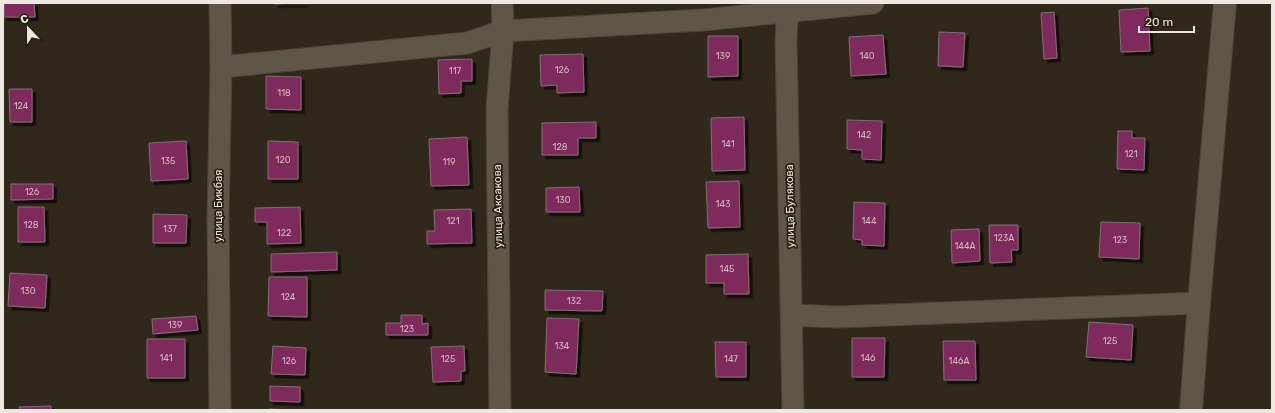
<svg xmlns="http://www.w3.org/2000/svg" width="1275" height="413" font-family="Rubik,sans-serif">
	<defs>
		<filter id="shadow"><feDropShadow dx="3.5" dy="3.5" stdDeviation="0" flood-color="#0009"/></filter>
	</defs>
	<rect width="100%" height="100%" fill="#30281a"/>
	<path fill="#7f2b5c" stroke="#816f77" filter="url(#shadow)" d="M4,3H34L35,17H4Z
		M274,3H305L274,4Z
		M1148,8L1150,51L1121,52L1119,10Z
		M1054,12L1057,58L1044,59L1041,13Z
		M939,32L965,33L963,67L938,66Z
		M883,35L886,74L851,76L849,37Z
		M708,36H738V76L708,77Z
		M583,54L584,92L557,93V85L541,86L540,55Z
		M472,59V81H461V93L439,94L438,60Z
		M266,76L301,77V110L266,109Z
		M9,89H32V122H10Z
		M744,117L745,170L712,171L711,118Z
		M847,120L882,121L881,160L862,159V150L847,149Z
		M596,122V138H578V155H542V123Z
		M1118,131H1132V138H1145L1144,170L1117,169Z
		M467,137L469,185L431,186L429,139Z
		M186,141L188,179L151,181L149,143Z
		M268,141L298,142V179H268Z
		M739,181L740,227L708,228L706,182Z
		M11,184H53V199L11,200Z
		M579,187L580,212H546V188Z
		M854,202L885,203L884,246L862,245V240L853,239Z
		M18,207H44L45,242H18Z
		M300,207L301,243L267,244V222H255V208Z
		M471,209L472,243L427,244V231H435L434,210Z
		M153,214L187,215L186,243H153Z
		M1101,222L1140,223L1139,259L1099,257Z
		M989,225H1018V250H1011L1012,262L990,263Z
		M979,229L980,261L952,263L951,230Z
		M337,252V270L271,272V254Z
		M748,254L749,294H724V283H706V255Z
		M10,273L47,275L45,308L8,306Z
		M269,277H307V317L268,316Z
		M545,290L603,291L602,311L545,310Z
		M401,315H422V324L428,323V335H386V323H401Z
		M196,316L198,330L153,334L152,319Z
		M547,318L579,319L576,374L545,372Z
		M1089,322L1133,325L1131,360L1086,357Z
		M852,338H885L884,377H852Z
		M147,339H185V378H147Z
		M943,341H975L976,380H944Z
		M715,342H746V377H716Z
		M273,346L306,348L305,375L271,374Z
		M464,346L465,371H461V381L433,382L431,347Z
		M270,386L300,387V402L270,401Z
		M51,406V410H20L19,407Z
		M269,409L298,410H269Z"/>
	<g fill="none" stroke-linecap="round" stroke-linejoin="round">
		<g stroke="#4b453a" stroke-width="23">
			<path id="street" d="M788,3L786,40L793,410
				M221,67L467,43L503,31L703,20L873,3
				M792,315L837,317L1199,303
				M220,410L218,217L221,67L220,3
				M500,410L497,109L503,31L502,3"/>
		</g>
		<g stroke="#4b453a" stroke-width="24">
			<path id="secondary" d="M1191,410L1199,303L1225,3"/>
		</g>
		<use href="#street" stroke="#5f5647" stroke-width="21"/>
		<use href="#secondary" stroke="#5f5647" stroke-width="22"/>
	</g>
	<g text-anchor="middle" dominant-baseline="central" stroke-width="3.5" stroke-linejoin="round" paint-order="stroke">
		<g font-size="9" fill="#d2babf">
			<text x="723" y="56">139</text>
			<text x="867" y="56">140</text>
			<text x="562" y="70">126</text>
			<text x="455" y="71">117</text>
			<text x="284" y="93">118</text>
			<text x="21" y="106">124</text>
			<text x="864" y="135">142</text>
			<text x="728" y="144">141</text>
			<text x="560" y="147">128</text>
			<text x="1131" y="154">121</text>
			<text x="283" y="160">120</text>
			<text x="168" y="161">135</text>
			<text x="449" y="162">119</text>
			<text x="32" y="192">126</text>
			<text x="563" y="200">130</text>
			<text x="723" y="204">143</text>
			<text x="453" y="221">121</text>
			<text x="869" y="221">144</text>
			<text x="31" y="225">128</text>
			<text x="170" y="229">137</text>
			<text x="284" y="233">122</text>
			<text x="1004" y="238">123А</text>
			<text x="1120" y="240">123</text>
			<text x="965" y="246">144А</text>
			<text x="727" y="269">145</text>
			<text x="28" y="291">130</text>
			<text x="288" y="297">124</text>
			<text x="574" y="301">132</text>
			<text x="175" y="325">139</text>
			<text x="407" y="329">123</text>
			<text x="1110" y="341">125</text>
			<text x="562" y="346">134</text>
			<text x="166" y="358">141</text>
			<text x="868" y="358">146</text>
			<text x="448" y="359">125</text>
			<text x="731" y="359">147</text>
			<text x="289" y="361">126</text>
			<text x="959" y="361">146А</text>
		</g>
		<g font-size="11" fill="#eee9e0" stroke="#261e11">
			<text transform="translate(218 206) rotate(-90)">улица Бикбая</text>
			<text transform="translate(498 206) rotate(-91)">улица Аксакова</text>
			<text transform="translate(790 206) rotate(-91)">улица Булякова</text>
		</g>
	</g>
	<rect width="1275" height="413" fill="none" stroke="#eee9e0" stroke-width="8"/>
	<g transform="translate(28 28) rotate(338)" stroke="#261e11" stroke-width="3" paint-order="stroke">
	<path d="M0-3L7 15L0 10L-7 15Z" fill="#eee9e0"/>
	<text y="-6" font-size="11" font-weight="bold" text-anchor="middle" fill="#eee9e0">С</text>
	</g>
	<path d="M1139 26v6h55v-6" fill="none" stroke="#eee9e0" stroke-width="2"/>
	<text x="1145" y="26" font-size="12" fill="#eee9e0" stroke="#261e11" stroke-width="3" paint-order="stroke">20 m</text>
</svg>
